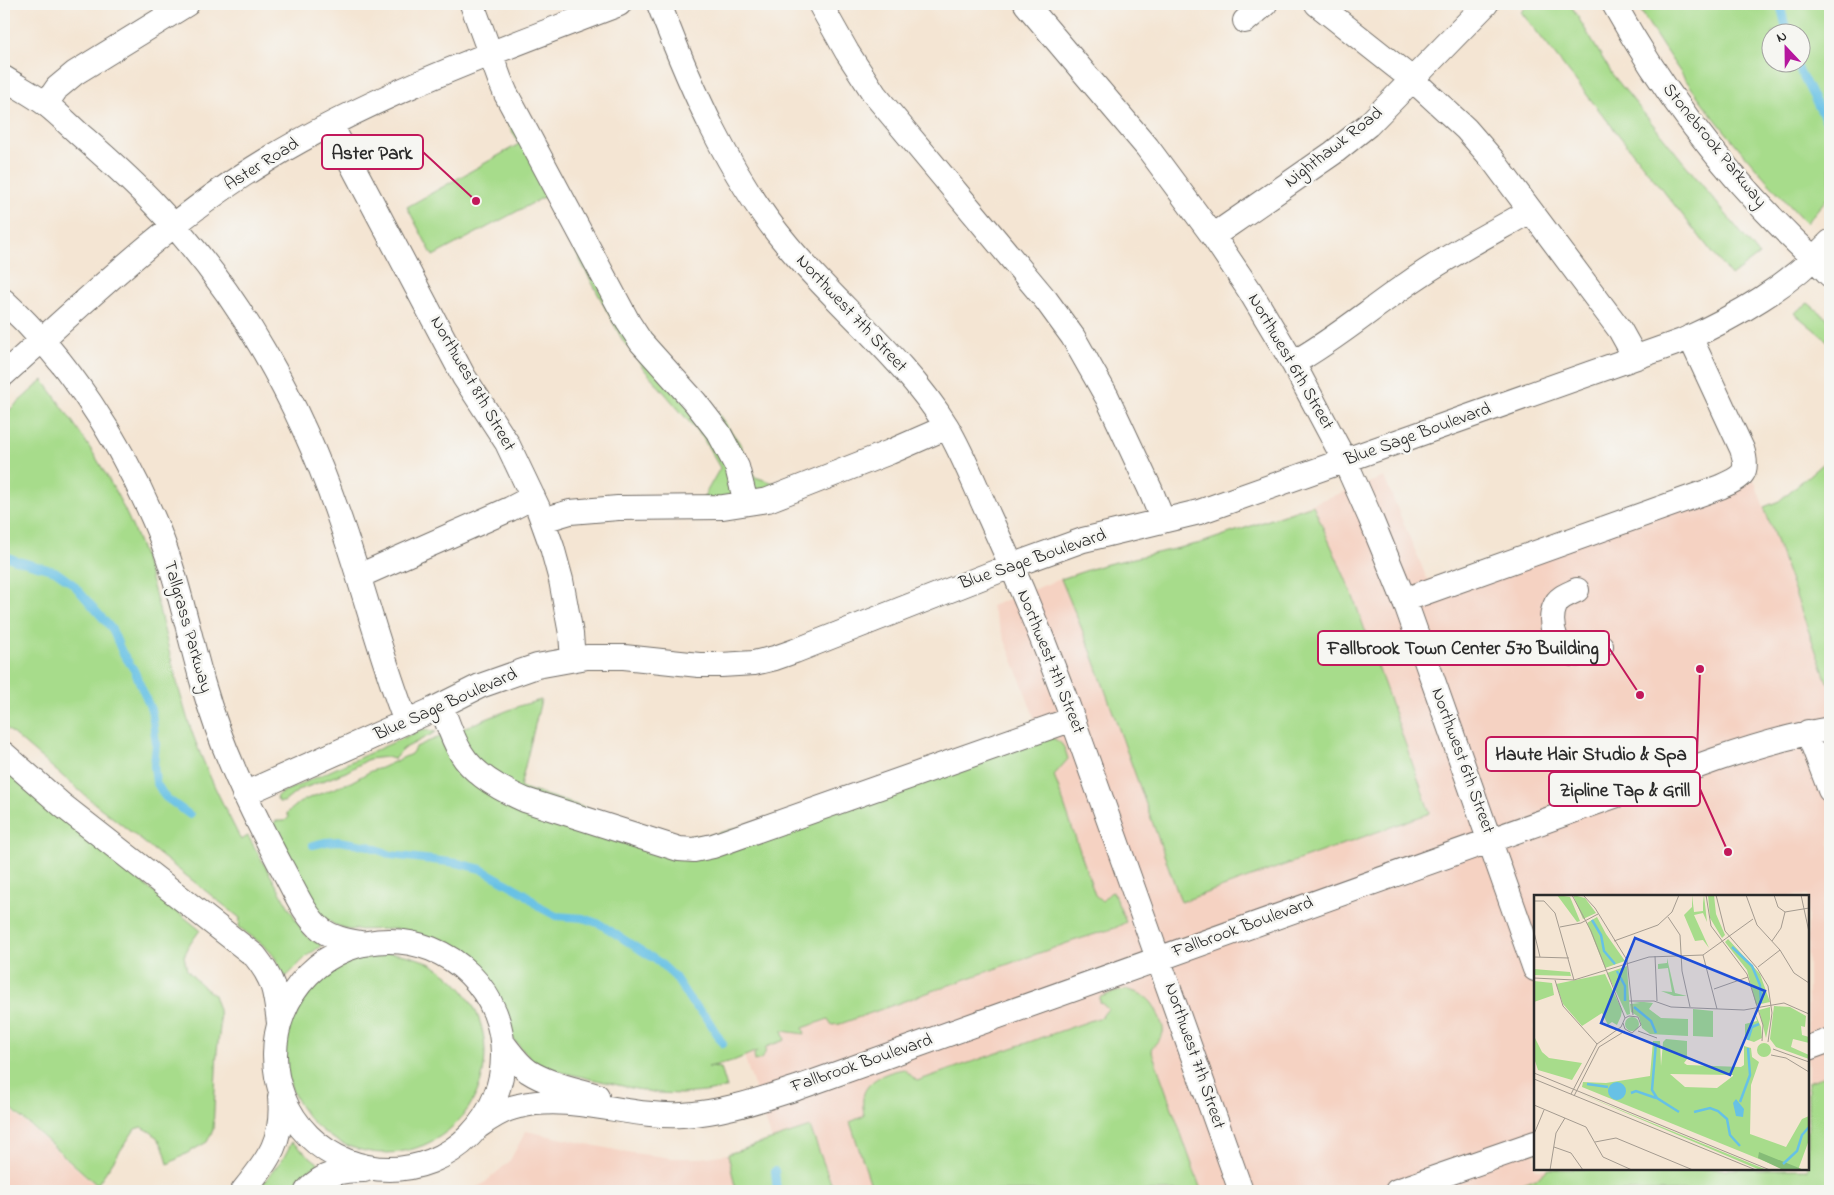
<svg xmlns="http://www.w3.org/2000/svg" width="1834" height="1195" font-family="'Indie Flower',sans-serif">
	<rect width="100%" height="100%" fill="#f6f6f2"/>
	<filter id="ink" filterUnits="userSpaceOnUse"><feTurbulence type="fractalNoise" baseFrequency=".02" numOctaves="2"/><feDisplacementMap in="SourceGraphic" scale="10" xChannelSelector="R" yChannelSelector="G"/><feConvolveMatrix kernelMatrix="1 2 1 2 8 2 1 2 1" color-interpolation-filters="sRGB"/></filter>
	<filter id="wash" filterUnits="userSpaceOnUse"><feTurbulence type="fractalNoise" baseFrequency=".0096" numOctaves="4" result="noise"/><feDisplacementMap in="SourceGraphic" scale="20" xChannelSelector="R" yChannelSelector="G"/><feGaussianBlur stdDeviation="1.12" result="paint"/><feColorMatrix in="noise" values="0 0 0 0 0 0 0 0 0 0 0 0 0 0 0 0 0 1.4 0 .05"/><feComposite in="paint" operator="in"/></filter>
	<g filter="url(#wash)">
		<rect width="100%" height="100%" fill="#f4e5d3"/>
		<path fill="#f5d2c2" fill-rule="evenodd" d="M1384,477L1428,581L1728,495L1754,480L1827,682H1830V1191H834L810,1127L772,1140L744,1056L784,1040L721,854L1042,739L1015,665L991,606L1076,573L1103,565L1201,543L1227,535ZM1535,896H1808V1169H1535Z
			M4,1104L102,1191H4Z
			M526,1131L625,1152L672,1158H701L728,1154L736,1191H470L483,1184L509,1162Z"/>
		<path fill="#a7dc8b" stroke="#69845b" fill-rule="evenodd" d="M1529,4H1570L1612,74L1759,255L1731,276L1521,12Z
			M1637,4H1830V195L1806,223C1742,155 1683,85 1637,4ZM1772,32H1802V62H1772Z
			M506,80L632,314L719,415L739,442L755,477L777,484L780,503L703,498L720,468L703,438L644,369L623,341L546,196L433,256L407,207L519,144L489,87Z
			M1808,303L1830,321V343L1794,313Z
			M43,380C83,435 122,492 144,557C160,604 168,653 182,700C195,749 218,795 241,840L248,836L303,932L308,938L320,944L321,946L307,956L287,976H284C280,970 278,961 273,955C264,944 250,936 239,927L240,918L94,803L4,726V415Z
			M1830,457V682H1827L1764,507L1779,501Z
			M1313,505L1351,591L1430,813L1181,902L1091,651L1061,579L1103,565L1201,543Z
			M541,700L520,787L678,837L712,835L1049,736C1063,743 1064,745 1068,759L1054,775L1095,895L1102,901L1110,893L1113,892L1126,922L1115,928L1073,941L840,1024L832,1025L828,1019L803,1028L805,1034L782,1031L785,1040L766,1047C765,1055 764,1059 755,1061L754,1054L757,1051L733,1061L708,1067L721,1068L727,1088L705,1092L681,1094L659,1093L636,1089L538,1067L510,1036L500,1003L490,984L473,964L457,952L438,940L420,934L398,929L349,930L333,924L316,911L270,827L276,821H285L289,817L287,813L299,803L309,798L351,782L371,771L381,768L411,754L416,747L427,742L522,705Z
			M423,729L436,732L403,749L394,759L386,757L369,759L346,772L299,790L284,802H279L276,797L279,794Z
			M4,768L28,790L200,930L190,944L184,956L187,970L201,985L214,995L219,1010L220,1027L217,1051L213,1130L207,1142L168,1164C164,1146 159,1134 141,1127L135,1129L97,1185L4,1102Z
			M285 1053a100 100 0 1 1 200 0a100 100 0 1 1-200 0Z
			M1128,990C1145,994 1153,1000 1159,1017C1161,1022 1164,1027 1163,1033C1161,1038 1155,1044 1151,1049L1201,1190L1203,1191H873L850,1122L864,1116C863,1108 861,1096 866,1089C873,1077 891,1071 904,1069L917,1081L1101,1017L1108,1009L1100,1002V997L1119,991Z
			M1830,1074V1191H1499L1539,1177L1547,1170L1546,1169H1808V1082Z
			M810,1127L834,1191H736L728,1154Z
			M292,1142L319,1164L306,1172L290,1191H257L284,1157Z"/>
		<g fill="none" stroke-linecap="round" stroke-linejoin="round">
			<path stroke="#67c1e5" stroke-width="8" d="M1780,4L1787,32
				M1795,62L1830,129
				M4,555L15,560L55,571L73,584L112,629L122,652L134,670L152,712L156,743L154,766L156,782L165,797L190,815
				M313,845L326,842L339,841L369,846L391,855L457,863L481,869L524,893L541,908L556,916L583,918L600,924L659,962L675,977L692,1003L707,1018L723,1044
				M775,1171L777,1191"/>
		</g>
	</g>
	<g filter="url(#ink)">
		<g fill="none" stroke-linecap="round" stroke-linejoin="round">
			<g stroke="#716c66" stroke-width="26">
				<path id="minor" d="M472,4L500,80L506,94L628,322L641,342L695,402L719,433L737,467L746,503
					M659,4C691,88 729,176 788,246C838,306 906,360 947,427C964,456 976,488 990,518C1025,594 1056,670 1083,748C1135,896 1189,1043 1241,1191
					M820,4L847,52L875,95L1046,300L1073,337L1107,397L1150,489L1163,521
					M1026,4L1147,147L1213,236L1250,291L1293,363L1345,461L1370,517L1407,607L1535,969
					M1317,4L1413,80L1466,129L1492,159L1620,330L1635,357
					M1614,4C1661,89 1722,169 1792,238C1804,250 1818,262 1830,275
					M1245,21L1265,4
					M4,78C18,87 34,95 47,105C60,115 72,128 85,139C109,160 134,182 156,206C240,293 300,404 339,517C363,585 380,655 406,722
					M46,104L57,88L75,73L187,4
					M331,125L464,377L507,443L538,508L552,547L561,580L571,634L573,659
					M1213,236L1333,153L1368,125L1486,4
					M4,301C69,361 119,440 154,520C177,573 187,629 203,684C221,748 250,808 281,866C292,885 304,916 322,930C334,939 350,941 365,944
					M1293,363C1333,341 1368,311 1406,285C1445,257 1488,235 1530,211
					M4,374C88,299 171,218 267,160C377,93 500,50 619,4
					M543,520L570,512L618,508L723,507L768,500L890,452L947,427
					M359,576L510,509L533,497
					M1577,590C1569,594 1558,597 1555,606C1547,622 1556,657 1579,654C1586,653 1594,648 1601,646
					M1404,600L1720,487C1742,477 1750,474 1742,449L1690,337
					M441,706C447,721 452,738 461,753C474,775 502,790 525,800L679,849L694,850L713,846L1073,719
					M1808,732L1830,790
					M4,754L62,805L255,956C275,981 275,992 279,1023
					M244,794L430,711L480,686L537,666L587,657H624L699,665H721L754,663L775,658L795,651L1011,566L1083,540L1199,512L1682,341C1737,316 1788,287 1830,242
					M275 1055a114 114 0 1 1 228 0a114 114 0 1 1-228 0Z
					M502,1042C510,1052 517,1063 528,1071C548,1084 575,1089 597,1096
					M1808,1048L1830,1040
					M479,1126C491,1117 504,1109 519,1106C572,1093 629,1118 682,1115C722,1113 759,1100 797,1088L1715,760C1753,747 1791,735 1830,729
					M243,1191C269,1159 284,1140 280,1097
					M307,1191C323,1173 342,1170 364,1170
					M1397,1191L1535,1143"/>
			</g>
			<use href="#minor" stroke="#fff" stroke-width="24"/>
		</g>
	</g>
	<g text-anchor="middle" dominant-baseline="central" stroke-width="5" stroke-linejoin="round" paint-order="stroke">
		<g font-size="18" fill="#2b2b2b" stroke="#f6f6f2">
			<text transform="translate(1714 146) rotate(51)">Stonebrook Parkway</text>
			<text transform="translate(1334 148) rotate(-38)">Nighthawk Road</text>
			<text transform="translate(262 165) rotate(-32)">Aster Road</text>
			<text transform="translate(851 314) rotate(47)">Northwest 7th Street</text>
			<text transform="translate(1290 362) rotate(60)">Northwest 6th Street</text>
			<text transform="translate(472 384) rotate(60)">Northwest 8th Street</text>
			<text transform="translate(1418 435) rotate(-20)">Blue Sage Boulevard</text>
			<text transform="translate(1033 560) rotate(-19)">Blue Sage Boulevard</text>
			<text transform="translate(187 627) rotate(74)">Tallgrass Parkway</text>
			<text transform="translate(1050 662) rotate(68)">Northwest 7th Street</text>
			<text transform="translate(446 705) rotate(-24)">Blue Sage Boulevard</text>
			<text transform="translate(1462 761) rotate(70)">Northwest 6th Street</text>
			<text transform="translate(1243 928) rotate(-20)">Fallbrook Boulevard</text>
			<text transform="translate(1194 1056) rotate(71)">Northwest 7th Street</text>
			<text transform="translate(862 1064) rotate(-19)">Fallbrook Boulevard</text>
		</g>
	</g>
	<g transform="translate(1534 895)">
		<rect width="275" height="275" fill="#f4e5d3"/>
		<path d="M23,0L36,2L46,26L43,27ZM39,0L51,3L62,18L49,24ZM158,0L160,17L169,16V8L170,0L173,27L169,18L160,20L175,53L169,45L161,46L150,20L158,12ZM174,0H180L182,19L191,40L188,43L176,23ZM63,22L72,39L91,66L71,73L53,28ZM194,44L226,79L236,107L222,110L213,75L191,47ZM133,63L141,98L153,101H140L127,96L138,97L134,73L124,74V69L133,68ZM93,71L96,119L93,120L73,78ZM0,74L36,77L37,81L0,80ZM71,79L88,115L87,121L83,130L78,127L74,130L68,118L48,131L29,109L22,89ZM0,86L18,88L20,100L0,107ZM98,107H110L119,108L115,114L127,123L154,124V141L116,139L108,133L105,122L97,117L96,109L106,108ZM240,111L256,112L272,121L271,132L267,131L268,140L275,142V148L259,144L257,152L275,160V164L242,152L236,144ZM236,112V124L232,143L225,115ZM159,114L179,116V142L159,141ZM220,116L227,132L228,143L220,147L211,144V129L223,126ZM91 129a7 7 0 1 1 14 0a7 7 0 1 1-14 0ZM0,141L8,157L15,163L48,168L38,185L4,175L0,163ZM132,144L153,146V164L150,168L153,170L207,172L210,170V151L217,153L218,162L225,167L217,190L216,239L252,252L268,224L275,221V245L264,275H252L48,192L49,187L72,188L116,181L119,146H126L127,171L129,147ZM136,179L199,180V181L183,193L151,192ZM223 155a7 7 0 1 1 14 0a7 7 0 1 1-14 0ZM45,198L233,275H226Z" fill="#a7dc8b" fill-rule="evenodd"/>
		<path d="M225,257L270,275H249L224,263Z" fill="#85bc77"/>
		<path d="M74 196a9 9 0 1 1 18 0a9 9 0 1 1-18 0ZM202,204L210,214L209,222L202,221L199,208Z" fill="#67c1e5"/>
		<path fill="none" stroke="#67c1e5" stroke-width="2.5" d="M58,25L67,40L70,56L81,69M198,52L218,71L226,90L227,108M83,76L91,91V106M100,112L117,126L122,138M214,145L218,132L225,129M122,148L118,195L123,203L145,217M53,189L74,192M97,198L102,196L122,203M206,207L216,180L214,153M160,217L176,213L184,216L193,224L196,240L206,251M249,269L263,256L268,240L275,232"/>
		<path fill="none" stroke="#a49b90" stroke-width="1" d="M38,0L57,36L91,123M49,0L61,13L93,65L99,120M172,0L177,31L213,79L229,130L228,146M182,0L191,36L223,73L234,91L238,118L234,147M212,0L223,30L246,55L260,78L275,88M240,0L244,12L251,17M267,0L275,37M0,6H10L21,18L40,85M251,17L275,13M134,22L146,40L148,76L156,112M26,32L47,28L64,19M0,37L6,62M80,46L124,30L138,17L145,0M238,46L247,33L251,17M169,60L183,114M121,61L123,106M0,62L35,63M224,72L246,55M0,83L40,85L115,62L169,60L219,24M21,85L29,111L63,149M180,94L214,82M95,106H120L137,112L210,115L250,108L275,119M104,136L123,143M239,154L275,167M237,160L252,163L275,177M0,178L236,275M0,184L222,275M37,199L63,149L87,132L91,123L95,121L104,122L107,130L98,138L91,134L89,128M40,201L65,152L91,136M0,210L52,232L69,262L98,275M0,239L10,215M61,247L82,243L159,275M20,252L37,258L49,275M16,275L22,238L31,223"/>
		<path fill="#1d4ed8" fill-opacity="0.15" stroke="#1d4ed8" stroke-width="2.5" d="M101,43L231,96L196,180L67,128Z"/>
		<rect width="275" height="275" fill="none" stroke="#2b2b2b" stroke-width="2.5"/>
	</g>
	<path fill="none" stroke="#c2185b" stroke-width="2" d="M476 201L423 152M1640 695L1609 648M1700 669L1697 754M1728 852L1700 789"/>
	<g fill="#c2185b" stroke="#f6f6f2" stroke-width="2">
		<circle cx="476" cy="201" r="5"/>
		<circle cx="1640" cy="695" r="5"/>
		<circle cx="1700" cy="669" r="5"/>
		<circle cx="1728" cy="852" r="5"/>
	</g>
	<g fill="#f6f6f2" stroke="#c2185b" stroke-width="2">
		<rect x="322" y="135" width="101" height="34" rx="5"/>
		<rect x="1318" y="631" width="291" height="34" rx="5"/>
		<rect x="1486" y="737" width="211" height="34" rx="5"/>
		<rect x="1549" y="772" width="151" height="34" rx="5"/>
	</g>
	<g font-size="19" text-anchor="middle" font-weight="bold" fill="#2b2b2b">
		<text x="372" y="159">Aster Park</text>
		<text x="1463" y="654">Fallbrook Town Center 570 Building</text>
		<text x="1591" y="760">Haute Hair Studio &amp; Spa</text>
		<text x="1625" y="796">Zipline Tap &amp; Grill</text>
	</g>
	<rect width="1834" height="1195" fill="none" stroke="#f6f6f2" stroke-width="20"/>
	<g transform="translate(1786 48) rotate(338)"><circle r="24" fill="#f6f6f2" stroke="#a5a5a2"/>
	<path d="M0-4L9 19L0 12L-9 19Z" fill="#b5179e"/>
	<text y="-8" font-size="14" font-weight="bold" text-anchor="middle" fill="#2b2b2b">N</text>
	</g>
</svg>
